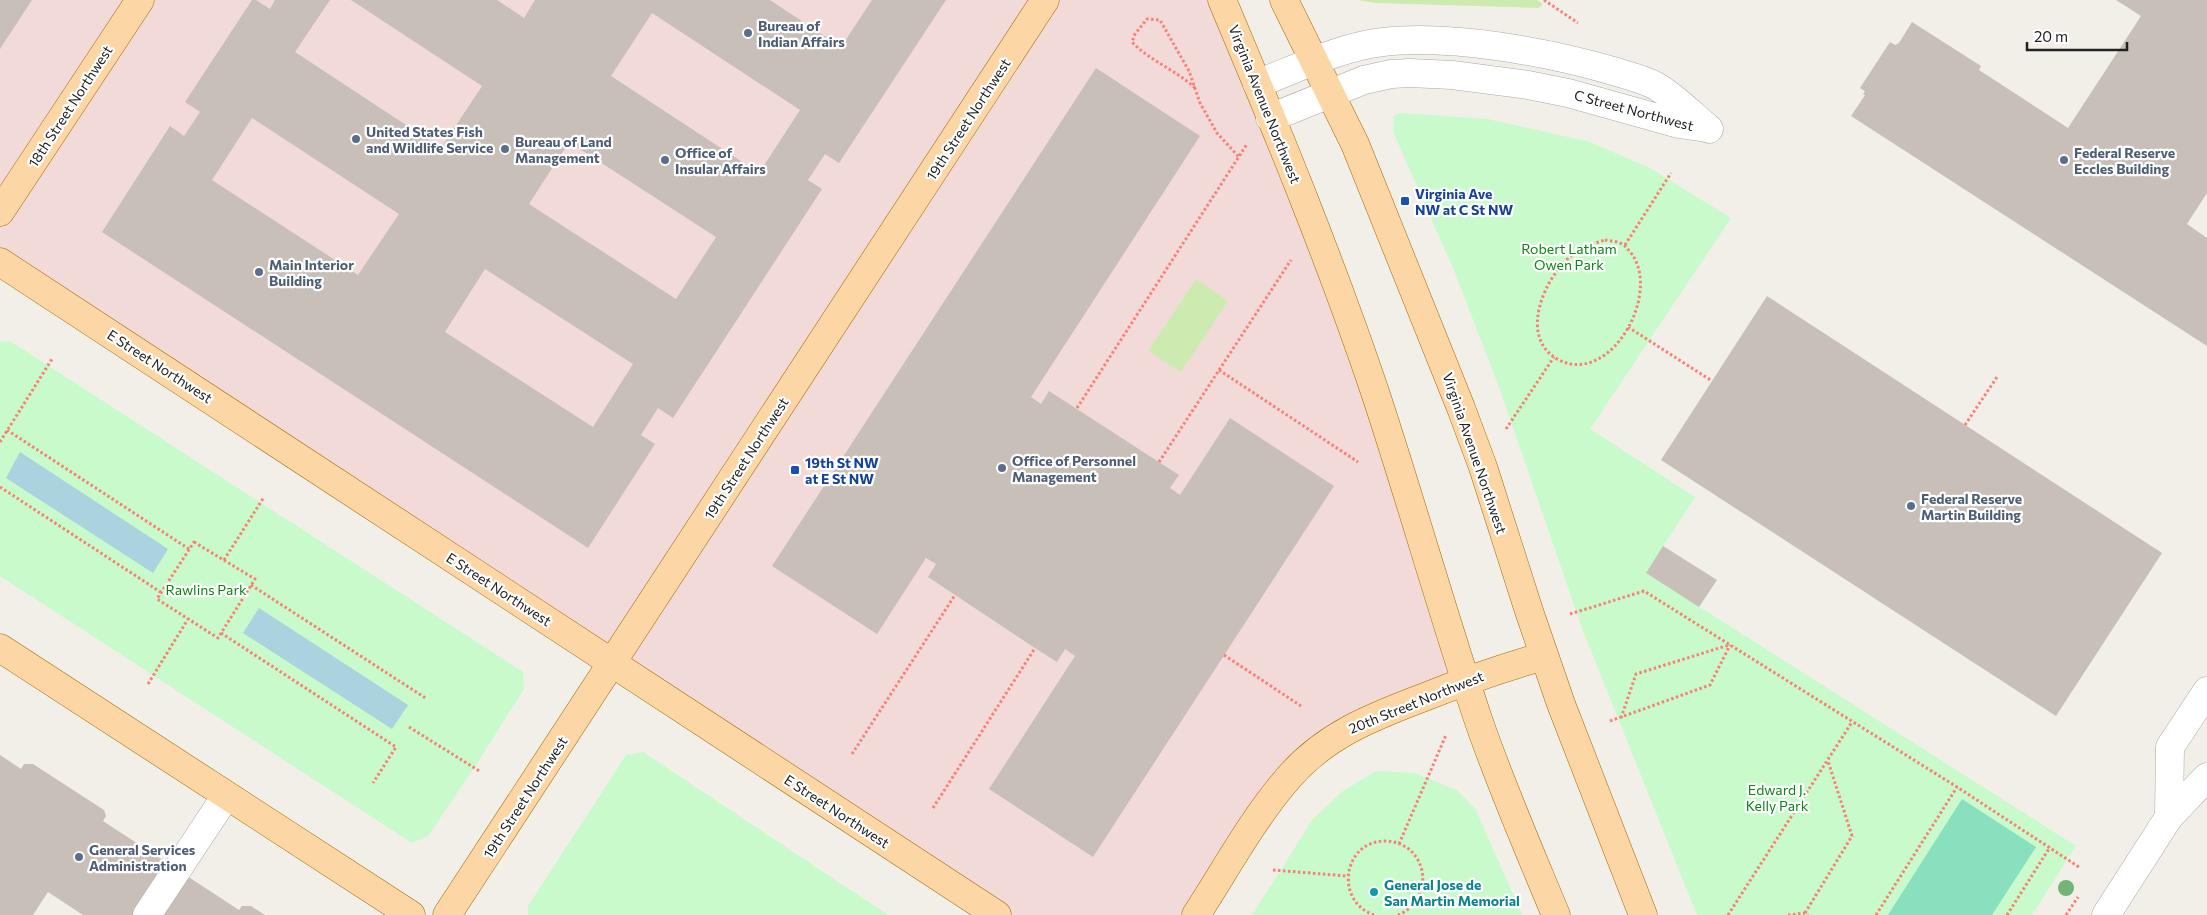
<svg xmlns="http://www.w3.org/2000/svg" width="2207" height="915" font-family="Commissioner,sans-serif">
	<rect width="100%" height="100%" fill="#f2efe9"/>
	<path fill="#f2dad9" d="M0,0H1222L1466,681L1332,739L1196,915H997L0,262Z"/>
	<path fill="#cdebb0" d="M1358,0H1537L1543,4L1539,8L1375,3Z
		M1196,279L1228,301L1181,372L1148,351Z"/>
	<path fill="#c8facc" d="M1400,113L1488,119L1590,142L1650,168L1731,218L1590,429L1695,497L1646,573L2076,846L2032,915H1697L1583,631L1499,387L1453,268L1393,132L1394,116Z
		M10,341L523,672L524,689L474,768L428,836L412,843L0,576V342Z
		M643,752L888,915H528V906L626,755Z
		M1376,771L1415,773L1458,791L1476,810L1522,915H1252L1313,819L1343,791Z"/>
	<path fill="#88e0be" d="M1962,799L2036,847L1992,915H1888Z"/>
	<path fill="#aad3df" d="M20,452L168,549L153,573L6,478Z
		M259,608L408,705L392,729L243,633Z"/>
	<path fill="#c7bfb8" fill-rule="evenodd" d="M0,0H32L0,49Z
		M252,0H256L270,9L275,0H330L295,52L441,148L482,86L351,0H497L524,18L535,0H770L841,47L872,0H946L839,163L825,154L808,180L822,189L673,418L658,408L641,435L655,444L588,548L102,232L170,126L184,136L200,112L185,102ZM652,13L800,110L759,173L611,76ZM252,118L399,214L358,275L212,180ZM569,142L716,237L676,299L529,204ZM485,269L633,364L593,427L445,332Z
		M2116,0H2207V193L2187,224L2207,238V346L1851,116L1865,95L1863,94L1865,91L1860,88L1890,42L1895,45L1899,43L1912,22L1981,66L1979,70L2068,128L2141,16Z
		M1096,68L1200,136L1031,397L1041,404L1049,391L1179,475L1170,488L1180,495L1230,418L1334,486L1093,857L989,789L1075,656L1065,649L1057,662L1035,648L928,577L936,564L926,558L877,634L772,566Z
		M1767,296L2162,553L2056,716L1661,460Z
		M1663,546L1717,580L1699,607L1646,573Z
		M0,755L21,769L24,764H33L104,810L106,816L103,821L239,910L242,906H251L265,915H83L48,892L33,915H0Z"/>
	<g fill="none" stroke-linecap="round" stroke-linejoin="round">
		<g stroke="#a9a9a9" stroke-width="29">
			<path id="minor" d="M1257,84C1298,68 1340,47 1383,42C1450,34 1548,52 1613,71C1626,75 1643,79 1656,86C1675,97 1692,115 1709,129
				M1270,118L1364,80L1391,74L1410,73L1452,75L1528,85L1568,93L1679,124L1707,128
				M2169,817L2170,747L2207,691
				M147,915L226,796
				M2106,915L2169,817L2207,777"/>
		</g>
		<g stroke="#a06b00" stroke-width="29">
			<path id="major" d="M1222,0C1277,130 1330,259 1375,392C1411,501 1442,611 1478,719C1501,786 1529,850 1556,915
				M1284,0L1355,144L1461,408L1483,467L1529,611L1561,704L1643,915
				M0,212L140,0
				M0,262L997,915
				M0,648L411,915
				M447,915L1045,0
				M1196,915C1226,869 1253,818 1290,776C1326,735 1372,717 1422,698C1462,682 1502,668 1544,656"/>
		</g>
		<path stroke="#fa8072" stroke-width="3" stroke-dasharray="2.5 2.5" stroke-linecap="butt" d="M1544,0L1578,23
			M1195,88C1176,70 1150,61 1132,42L1135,34L1147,19L1160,20L1189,71L1200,103L1217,133L1239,157
			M1605,240C1611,241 1618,241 1623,245C1626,246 1628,250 1631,253C1662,293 1611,386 1559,360C1518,339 1543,279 1571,256C1581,248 1592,244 1605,240Z
			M1625,245L1671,173
			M1628,327L1712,381
			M1219,370L1358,462
			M1077,408L1247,144
			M1965,425L1997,377
			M1506,429L1554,357
			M7,430L189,549
			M0,442L52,359
			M1159,462L1291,260
			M0,487L162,593
			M194,542L255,579L218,638L157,599Z
			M224,560L264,497
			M251,585L427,699
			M1570,614L1644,591L1957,787L2079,867
			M221,633L396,747L373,783
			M1224,655L1301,706
			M148,684L188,619
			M1621,718L1636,674L1729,645
			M1610,721L1710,685L1730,645
			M409,727L481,772
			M852,754L955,595
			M933,808L1035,648
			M1399,844L1446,735
			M1273,870L1347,876
			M1805,913L1852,836L1828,761
			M1374,915C1334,901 1343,841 1385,841C1428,842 1437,899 1398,915
			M1728,915L1852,722
			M1788,915L1805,913L1808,915
			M1876,915L1957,787
			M2007,915L2050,847
			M2066,915L2078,897"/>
		<use href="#minor" stroke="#fff" stroke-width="28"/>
		<use href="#major" stroke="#fcd6a4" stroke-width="28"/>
	</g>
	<circle fill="#74b475" cx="2066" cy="888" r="8"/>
	<g fill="#5c6f8a" stroke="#fff" stroke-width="2">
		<circle cx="748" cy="33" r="5"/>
		<circle cx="356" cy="139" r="5"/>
		<circle cx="505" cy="149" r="5"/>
		<circle cx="665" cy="160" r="5"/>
		<circle cx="2064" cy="160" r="5"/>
		<circle cx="259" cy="272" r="5"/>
		<circle cx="1002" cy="468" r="5"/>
		<circle cx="1911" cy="506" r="5"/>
		<circle cx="79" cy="857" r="5"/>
	</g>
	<g fill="#1a4fb4" stroke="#fff" stroke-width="2">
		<rect x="1400" y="196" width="10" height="10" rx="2.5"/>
		<rect x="790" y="465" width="10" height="10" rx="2.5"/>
	</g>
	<circle fill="#0f9aa8" stroke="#fff" stroke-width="2" cx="1374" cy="892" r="5"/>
	<g text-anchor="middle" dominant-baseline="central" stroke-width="4.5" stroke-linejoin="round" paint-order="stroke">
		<g font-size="14" font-weight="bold" fill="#4e5e75" stroke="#fff" text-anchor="start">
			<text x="758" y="25">Bureau of<tspan x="758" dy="16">Indian Affairs</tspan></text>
			<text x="366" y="131">United States Fish<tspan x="366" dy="16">and Wildlife Service</tspan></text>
			<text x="515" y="141">Bureau of Land<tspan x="515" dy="16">Management</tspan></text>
			<text x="675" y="152">Office of<tspan x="675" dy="16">Insular Affairs</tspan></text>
			<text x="2074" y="152">Federal Reserve<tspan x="2074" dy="16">Eccles Building</tspan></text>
			<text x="269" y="264">Main Interior<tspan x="269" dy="16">Building</tspan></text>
			<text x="1012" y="460">Office of Personnel<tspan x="1012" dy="16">Management</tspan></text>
			<text x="1921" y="498">Federal Reserve<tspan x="1921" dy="16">Martin Building</tspan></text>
			<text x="89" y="849">General Services<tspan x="89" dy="16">Administration</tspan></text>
		</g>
		<g font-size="14" fill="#222" stroke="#fff">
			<text transform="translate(1265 104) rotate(68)">Virginia Avenue Northwest</text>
			<text transform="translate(70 106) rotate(-57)">18th Street Northwest</text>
			<text transform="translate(1634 110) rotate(15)">C Street Northwest</text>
			<text transform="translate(968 119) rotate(-57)">19th Street Northwest</text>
			<text transform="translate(160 366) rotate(33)">E Street Northwest</text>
			<text transform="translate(1475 453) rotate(71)">Virginia Avenue Northwest</text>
			<text transform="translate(746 458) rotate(-57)">19th Street Northwest</text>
			<text transform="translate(499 589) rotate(33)">E Street Northwest</text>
			<text transform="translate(1416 702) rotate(-22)">20th Street Northwest</text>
			<text transform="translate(525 797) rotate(-57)">19th Street Northwest</text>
			<text transform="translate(837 811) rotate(33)">E Street Northwest</text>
		</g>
		<g font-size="14" font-weight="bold" fill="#164399" stroke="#fff" text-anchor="start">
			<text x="1415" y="193">Virginia Ave<tspan x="1415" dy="16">NW at C St NW</tspan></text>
			<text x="805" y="462">19th St NW<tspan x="805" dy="16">at E St NW</tspan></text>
		</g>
		<g font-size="14" fill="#0c8416" stroke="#fff">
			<text x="1569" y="248">Robert Latham<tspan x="1569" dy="16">Owen Park</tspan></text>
			<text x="206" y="589">Rawlins Park</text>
			<text x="1777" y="789">Edward J.<tspan x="1777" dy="16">Kelly Park</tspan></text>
		</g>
		<g font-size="14" font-weight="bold" fill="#0d838f" stroke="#fff" text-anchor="start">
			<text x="1384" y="884">General Jose de<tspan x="1384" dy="16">San Martin Memorial</tspan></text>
		</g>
	</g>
	<path d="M2027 42v8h100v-8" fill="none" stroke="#222222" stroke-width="2.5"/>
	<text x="2034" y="42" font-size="15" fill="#222222" stroke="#ffffff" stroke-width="4" paint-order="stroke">20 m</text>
</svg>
